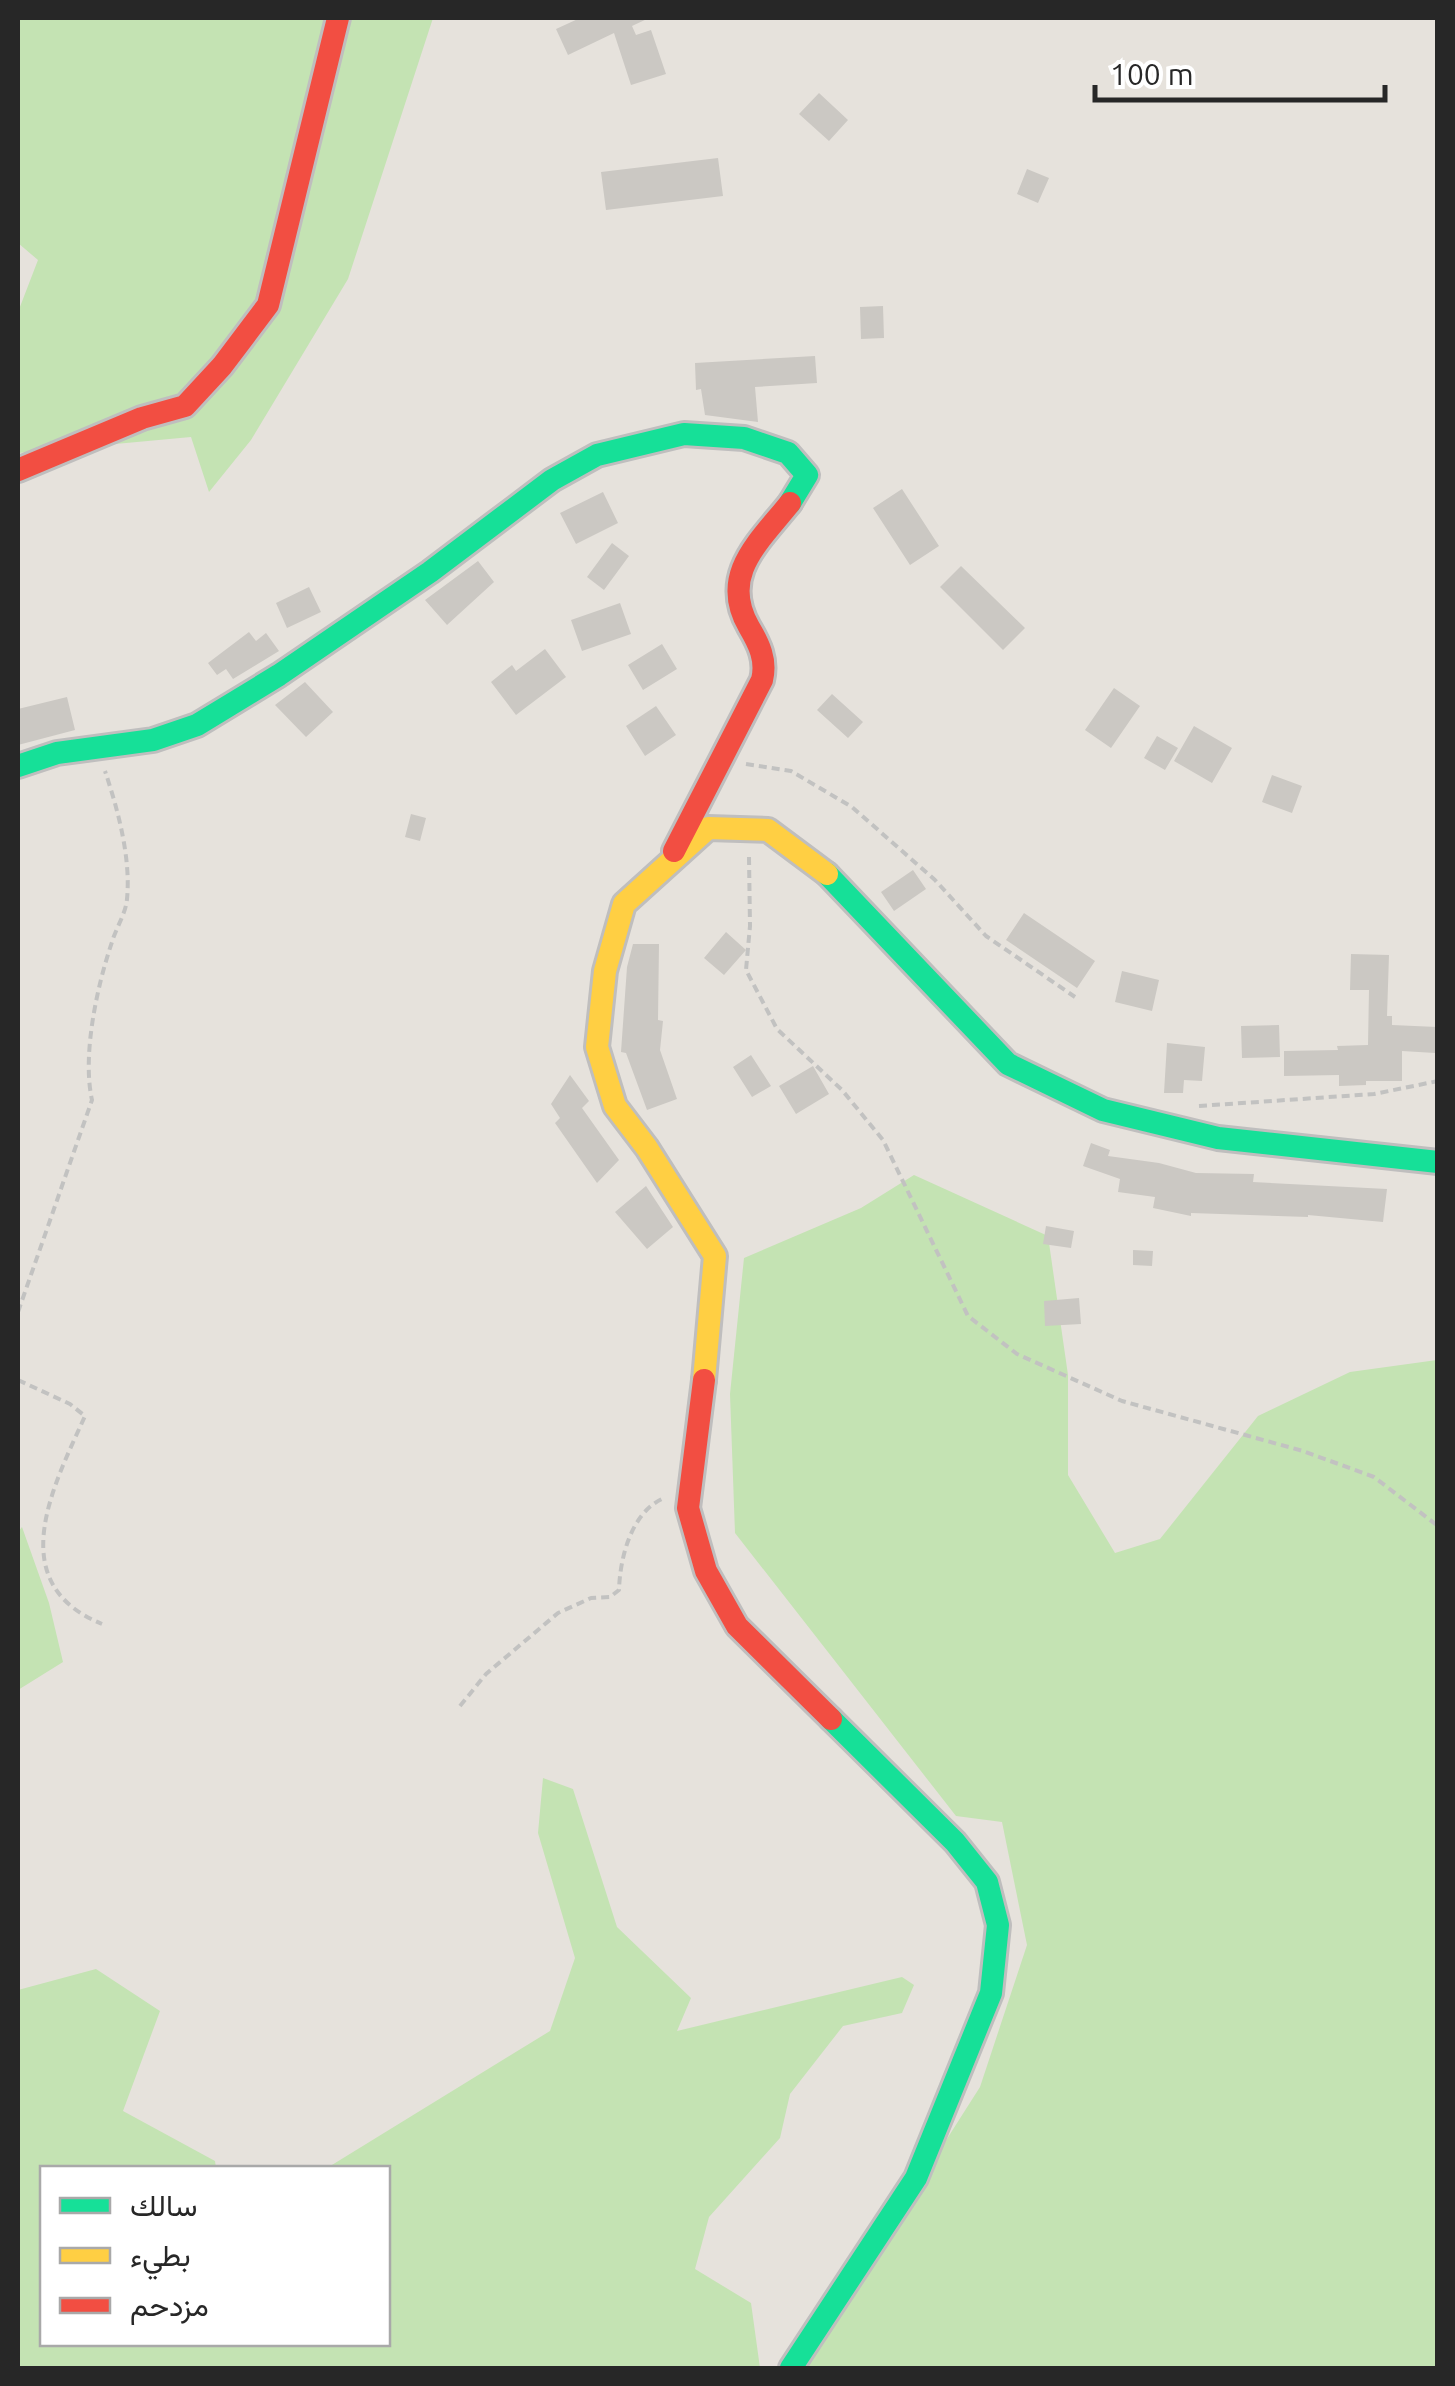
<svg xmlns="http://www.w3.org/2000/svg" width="1455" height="2386" font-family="Ubuntu,Vazirmatn,sans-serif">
	<rect width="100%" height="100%" fill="#e6e2dc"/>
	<path fill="#c4e3b3" d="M18,18H433L348,279L251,440L209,492L191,437L18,453V312L38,260L18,243Z
		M914,1175L1048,1236L1068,1375V1475L1115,1553L1160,1539L1258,1416L1350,1372L1437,1360V2368H801L980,2087L1027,1945L1002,1822L956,1816L735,1533L730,1394L744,1258L861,1208Z
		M22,1527L49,1603L63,1662L18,1690V1532Z
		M543,1778L573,1789L617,1927L691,1998L677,2031L902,1977L914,1985L902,2013L843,2026L790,2094L780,2138L709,2217L695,2269L751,2303L760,2368H18V1990L96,1969L160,2011L123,2111L215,2161L216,2168H42V2344H388V2168H327L550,2031L575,1958L538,1833Z"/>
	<path fill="#cbc8c3" d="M580,18H649L632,26L636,35L651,30L666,74L631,85L614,33L568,55L556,29Z
		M819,93L848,120L829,141L799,114Z
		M718,158L723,196L606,210L601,172Z
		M1027,169L1049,178L1038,203L1017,194Z
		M883,306L884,338L861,339L860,307Z
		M815,356L817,383L755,387L758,422L705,415L701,389L696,390L695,363Z
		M902,489L939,546L910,565L873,508Z
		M603,492L618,523L576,544L560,513Z
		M612,543L629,556L604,590L587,577Z
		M478,561L494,582L447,625L425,600Z
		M961,566L1025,628L1003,650L940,587Z
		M309,587L321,612L287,628L276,603Z
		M620,603L631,634L582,651L571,620Z
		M249,632L256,641L266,633L279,651L233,679L226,669L217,675L208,663Z
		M662,644L677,669L643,690L628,665Z
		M545,649L566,677L516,715L491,682L512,665L516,671Z
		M305,682L333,712L306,737L275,705Z
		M1114,688L1140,706L1111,748L1085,730Z
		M832,694L863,722L848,738L817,710Z
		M67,697L75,730L18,745V709Z
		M656,706L676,735L645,756L626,726Z
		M1194,726L1232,748L1212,783L1174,761Z
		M1157,736L1178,748L1165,770L1144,758Z
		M1272,775L1302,786L1292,813L1262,802Z
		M411,814L426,818L420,841L405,837Z
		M913,870L926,889L894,911L881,892Z
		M1024,913L1095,961L1077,988L1006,940Z
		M726,932L746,950L724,975L704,958Z
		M633,944H659L658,1020L663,1021L660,1050L677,1099L647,1110L626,1053L621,1052L627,967Z
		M1351,954L1389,955L1387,1016H1392V1025L1437,1027L1435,1053L1402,1051V1081H1366V1085L1339,1086V1075L1284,1076V1051L1338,1050L1337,1046L1368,1045L1369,990H1350Z
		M1122,971L1159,980L1152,1011L1115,1002Z
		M1279,1025L1280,1057L1242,1058L1241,1026Z
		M1167,1043L1205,1047L1202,1081L1184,1080L1183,1093H1164Z
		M751,1055L771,1086L752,1097L733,1067Z
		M813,1066L829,1094L796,1114L779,1086Z
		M570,1075L589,1101L582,1108L619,1160L597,1183L555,1123L560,1118L551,1104Z
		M1091,1143L1110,1150L1108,1156L1159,1163L1196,1173L1254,1174L1253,1182L1387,1189L1383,1222L1308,1215V1217L1191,1213V1216L1153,1208L1155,1197L1118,1192L1120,1179L1083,1166Z
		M646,1186L673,1227L647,1249L615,1212Z
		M1046,1226L1074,1231L1071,1248L1043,1244Z
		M1133,1250L1153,1251L1152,1266L1133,1265Z
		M1079,1298L1081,1324L1045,1326L1044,1301Z"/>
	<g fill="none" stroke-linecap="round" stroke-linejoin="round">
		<g stroke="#bfbebe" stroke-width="28">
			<path id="fast" d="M18,766L57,753L153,740L197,725L279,675L430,572L552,480L597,455L684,434L744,438L788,453L807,475L790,503
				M827,874L1008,1064L1103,1110L1218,1138L1438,1162
				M791,2368L916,2178L991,1993L998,1925L987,1882L955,1842L831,1719"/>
		</g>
		<g stroke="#bfbebe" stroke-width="28">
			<path id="slow" d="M704,1380L715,1256L647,1148L615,1106L597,1047L605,971L624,904L708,828L768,830L827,874"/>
		</g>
		<g stroke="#bfbebe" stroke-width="28">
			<path id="jam" d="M18,470L142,418L185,406L222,366L268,305L338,18
				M674,851L762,680C767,660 759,644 749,627C719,575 759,542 790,503
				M704,1380L688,1508L706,1571L737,1626L831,1719"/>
		</g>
		<path stroke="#c2c2c1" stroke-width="4" stroke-dasharray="8 5" stroke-linecap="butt" d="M746,764L791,771L852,807L935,880L986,936L1075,997
			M749,857L750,926L746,970L777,1029L842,1090L883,1140L968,1316L1017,1354L1122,1401L1303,1451L1374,1477L1438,1526
			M1199,1106L1374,1094L1438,1081
			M18,1312L92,1100C82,1055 97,986 112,942C116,928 126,913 127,899C131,858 118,810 105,771
			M18,1380L70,1404L85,1416C53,1487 2,1583 102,1624
			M460,1706L486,1674L558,1613L591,1598L610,1597L619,1590C620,1558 631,1512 664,1498"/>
		<use href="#fast" stroke="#16e098" stroke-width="22"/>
		<use href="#slow" stroke="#ffcf43" stroke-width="22"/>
		<use href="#jam" stroke="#f24e42" stroke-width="22"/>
	</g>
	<rect width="1455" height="2386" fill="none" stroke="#272727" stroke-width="40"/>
	<rect x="40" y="2166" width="350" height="180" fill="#ffffff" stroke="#a9a9a9" stroke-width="2.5"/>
	<rect x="60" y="2198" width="50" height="15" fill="#16e098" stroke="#a9a9a9" stroke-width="2.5"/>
	<text x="130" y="2216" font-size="30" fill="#272727">سالك</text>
	<rect x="60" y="2248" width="50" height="15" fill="#ffcf43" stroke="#a9a9a9" stroke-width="2.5"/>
	<text x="130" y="2266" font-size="30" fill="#272727">بطيء</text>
	<rect x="60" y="2298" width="50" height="15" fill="#f24e42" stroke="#a9a9a9" stroke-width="2.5"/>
	<text x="130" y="2316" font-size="30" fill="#272727">مزدحم</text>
	<path d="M1095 85v15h290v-15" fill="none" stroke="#272727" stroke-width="5"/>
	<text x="1110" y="85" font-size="30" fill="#272727" stroke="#ffffff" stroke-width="8" paint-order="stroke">100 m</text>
</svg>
